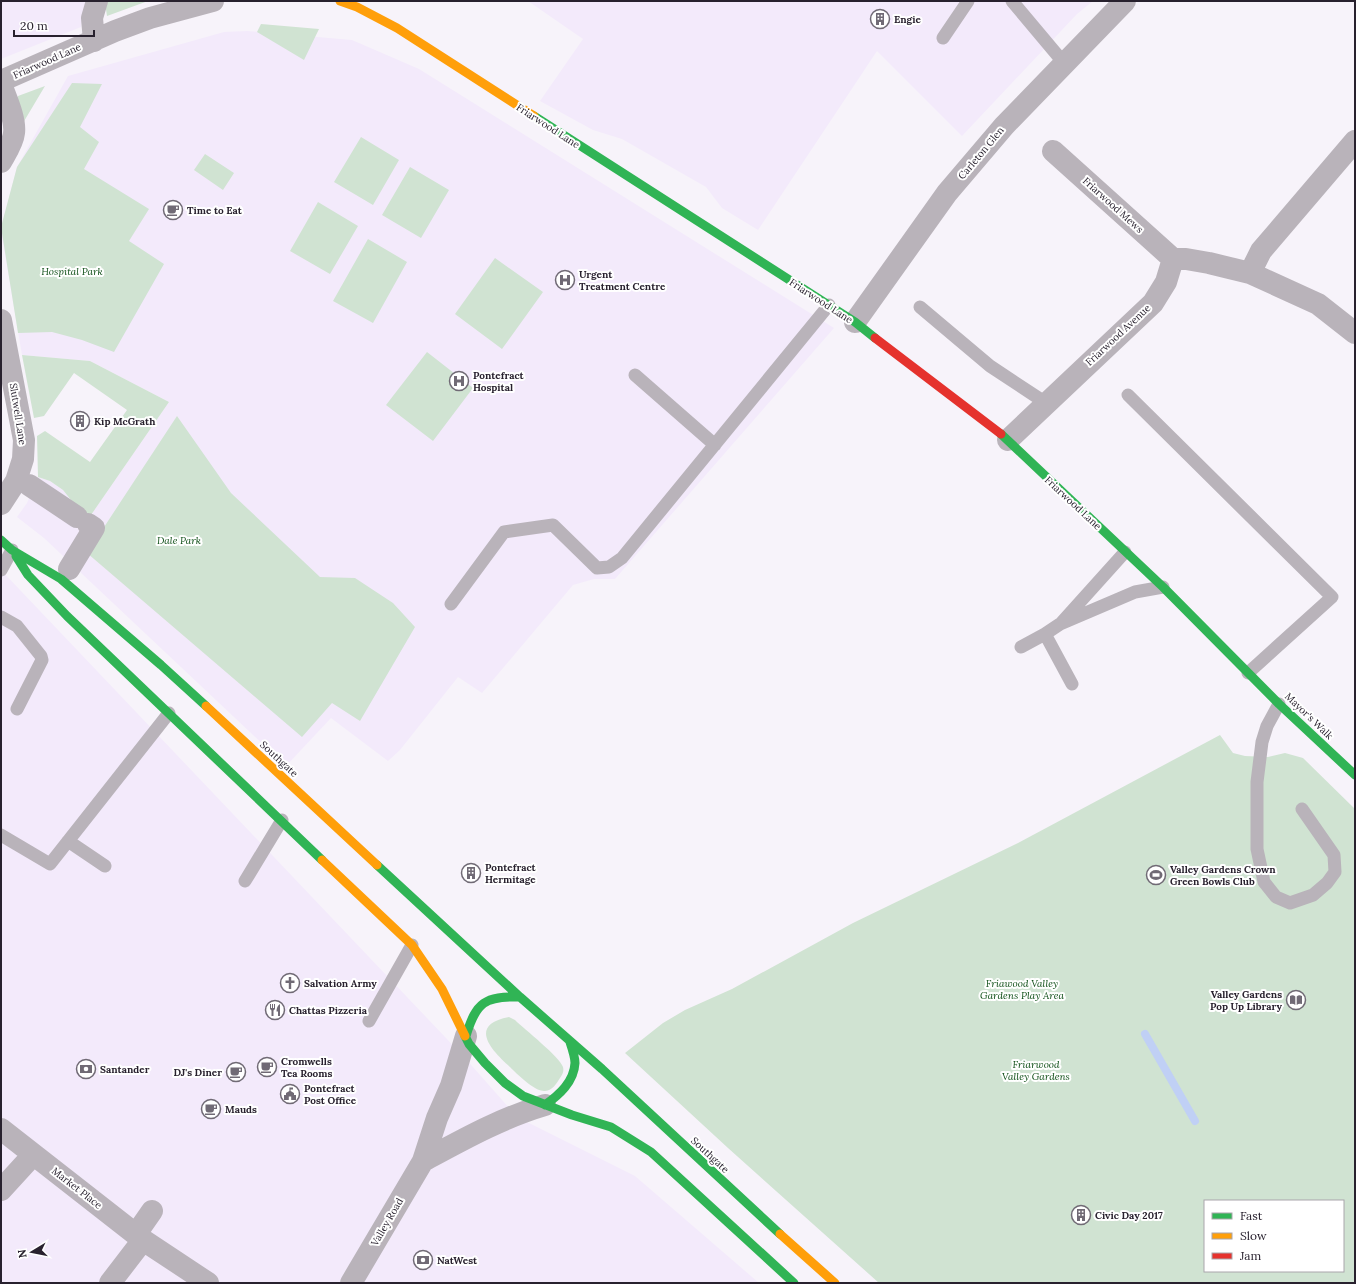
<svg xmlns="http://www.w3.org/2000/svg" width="1356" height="1284" font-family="Lora,serif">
	<rect width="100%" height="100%" fill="#f7f3fa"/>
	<path fill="#f3eafb" d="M1,1H86L81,27L1,59Z
		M528,1H1093L1077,14L962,136L877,51L758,230L722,208L706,187L622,139L593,130L540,101L583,39Z
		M247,31L352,40L419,69L834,328L615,579H594L573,585L482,693L458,677L400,750L388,761L331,718L286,766L44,538L17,517L27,503L38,477L50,481L63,490L75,505L91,515L169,402L90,361L22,355L1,230L17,167L68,76L224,32Z
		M1,570L465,1058L517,1117L635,1176L759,1283H1Z"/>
	<path fill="#d0e3d2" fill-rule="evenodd" d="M106,1H148L107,16L105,3Z
		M261,24L319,29L304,60L257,32Z
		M72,83L102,84L80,127L99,142L84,169L149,209L129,241L164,264L114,352L82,340L52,332L18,333L1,227L17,167Z
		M45,86L20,128L15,103L18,96Z
		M361,137L399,160L373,205L334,182Z
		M205,154L234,173L223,190L194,170Z
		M410,167L449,190L421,238L382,215Z
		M318,202L358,226L330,274L290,251Z
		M368,239L407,262L373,323L333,301Z
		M495,258L543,292L502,349L455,314Z
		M427,352L473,388L433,441L386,405Z
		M22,355L90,361L169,402L91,515L87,516L75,505L63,490L50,481L38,477L37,436L45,431L90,462L127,410L74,373L44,416L34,418Z
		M177,416L231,493L320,577L355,578L393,603L415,627L360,721L332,703L302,737L87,553Z
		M1220,735L1233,753L1245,756L1268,757L1285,753L1303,758L1355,809V1283H879L728,1148L625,1053L663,1023L685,1010L732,989L853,923L1018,843ZM1205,1201H1343V1271H1205Z
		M509,1017L515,1020C524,1029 560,1057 563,1067C564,1071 563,1074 560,1078C556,1084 553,1090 545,1091C535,1092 517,1074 510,1067C492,1051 467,1025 509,1017Z"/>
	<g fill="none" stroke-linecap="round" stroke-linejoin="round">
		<path stroke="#c0d0f5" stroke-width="8" d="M1145,1034L1195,1121"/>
		<path stroke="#b9b3ba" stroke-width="13" d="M1012,1L1064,63
			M943,38L968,1
			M920,307L990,366L1046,403
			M635,375L715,445
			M1128,395L1332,597L1248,673
			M1,570L12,550
			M451,604L504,532L553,525L597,568L609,567L622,558L829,305
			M1,617L17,626L41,656L42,660L17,709
			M1062,622L1125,552
			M1021,647L1045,634
			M1072,684L1045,634L1060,624L1135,592L1163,587
			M1279,704L1267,726L1262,742L1257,782V849L1264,882L1276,897L1290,903L1313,895L1327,883L1335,872L1334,855L1302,809
			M1,835L50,864L169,713
			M68,841L105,866
			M245,881L282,820
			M369,1021L412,945"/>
		<path stroke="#b9b3ba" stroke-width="22" d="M94,41L92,18L97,1
			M1,81L115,31L150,18L213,1
			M1,84C6,98 16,119 14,133C13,143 6,153 1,162
			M1053,151L1173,259
			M1250,273L1261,251L1355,141
			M1,320L24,440L23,459L16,481L1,504
			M855,322L947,193L1004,126L1125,1
			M1008,440L1153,303L1166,282L1173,259H1186L1209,263L1250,273L1318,304L1355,333
			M29,485L77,517
			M69,569L94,528L88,524
			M1,1129L143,1240L208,1283
			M423,1161C462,1140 501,1118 545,1105
			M1,1190L33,1155
			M136,1234L152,1211
			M110,1283L143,1240
			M351,1283L423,1161L437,1118L451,1086L466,1036"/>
		<path stroke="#30b455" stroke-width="9" d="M534,116L855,322L875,338
			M1001,434L1163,587L1279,704L1355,775
			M1,540L12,550L61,579L161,665L206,706
			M16,556L28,575L67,616L322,860
			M377,865L520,997L602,1069L780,1234
			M465,1036L469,1044L485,1063L505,1083L523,1096L572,1115L611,1127L651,1152L794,1283
			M466,1036C476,1002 485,996 520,997
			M545,1105C559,1095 574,1082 575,1063C575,1057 572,1048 570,1042"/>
		<path stroke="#ff9f0a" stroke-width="9" d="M340,1L357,7L397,28L534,116
			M206,706L377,865
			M322,860L412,945L442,989L465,1036
			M780,1234L835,1283"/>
		<path stroke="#e5322d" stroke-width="9" d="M875,338L1001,434"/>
	</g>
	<defs>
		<g id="building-ring" transform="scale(1)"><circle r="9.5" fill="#fff" stroke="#706a75" stroke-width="1.5"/><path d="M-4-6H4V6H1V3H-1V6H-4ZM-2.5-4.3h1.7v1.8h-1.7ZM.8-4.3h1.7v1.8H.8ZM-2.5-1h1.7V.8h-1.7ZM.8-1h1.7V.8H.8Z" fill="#706a75"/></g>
		<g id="cafe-ring" transform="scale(1)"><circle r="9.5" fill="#fff" stroke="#706a75" stroke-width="1.5"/><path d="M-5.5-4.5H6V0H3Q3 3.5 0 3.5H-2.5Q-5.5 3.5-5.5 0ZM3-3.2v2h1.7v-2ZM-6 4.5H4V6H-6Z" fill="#706a75"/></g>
		<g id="hospital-ring" transform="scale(1)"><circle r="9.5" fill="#fff" stroke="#706a75" stroke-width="1.5"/><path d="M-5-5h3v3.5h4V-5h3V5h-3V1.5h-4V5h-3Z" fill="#706a75"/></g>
		<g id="stadium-ring" transform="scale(1)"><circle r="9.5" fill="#fff" stroke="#706a75" stroke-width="1.5"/><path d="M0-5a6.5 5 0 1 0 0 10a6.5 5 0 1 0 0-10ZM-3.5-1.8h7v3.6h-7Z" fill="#706a75"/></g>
		<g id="church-ring" transform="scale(1)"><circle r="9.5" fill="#fff" stroke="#706a75" stroke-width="1.5"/><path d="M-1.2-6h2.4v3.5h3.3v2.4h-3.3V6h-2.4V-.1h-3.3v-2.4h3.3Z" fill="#706a75"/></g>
		<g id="library-ring" transform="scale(1)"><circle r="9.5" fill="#fff" stroke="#706a75" stroke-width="1.5"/><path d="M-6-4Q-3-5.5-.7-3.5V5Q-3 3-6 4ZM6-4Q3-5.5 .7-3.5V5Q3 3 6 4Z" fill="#706a75"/></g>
		<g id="restaurant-ring" transform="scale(1)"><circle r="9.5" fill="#fff" stroke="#706a75" stroke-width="1.5"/><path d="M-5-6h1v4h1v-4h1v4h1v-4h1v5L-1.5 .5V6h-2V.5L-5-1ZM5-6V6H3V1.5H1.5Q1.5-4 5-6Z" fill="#706a75"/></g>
		<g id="bank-ring" transform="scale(1)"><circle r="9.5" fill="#fff" stroke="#706a75" stroke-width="1.5"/><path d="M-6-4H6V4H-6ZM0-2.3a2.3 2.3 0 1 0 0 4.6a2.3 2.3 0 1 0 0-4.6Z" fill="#706a75"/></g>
		<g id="civic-ring" transform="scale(1)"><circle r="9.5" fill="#fff" stroke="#706a75" stroke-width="1.5"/><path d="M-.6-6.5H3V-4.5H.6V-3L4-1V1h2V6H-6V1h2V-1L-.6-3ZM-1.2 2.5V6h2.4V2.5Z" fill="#706a75"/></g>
	</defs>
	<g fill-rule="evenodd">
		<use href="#building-ring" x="880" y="19"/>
		<use href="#cafe-ring" x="173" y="210"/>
		<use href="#hospital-ring" x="565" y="280"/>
		<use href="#hospital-ring" x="459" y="381"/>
		<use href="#building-ring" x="80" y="421"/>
		<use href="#building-ring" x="471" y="873"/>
		<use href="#stadium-ring" x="1156" y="875"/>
		<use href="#church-ring" x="290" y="983"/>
		<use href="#library-ring" x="1296" y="1000"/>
		<use href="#restaurant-ring" x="275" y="1010"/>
		<use href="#cafe-ring" x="267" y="1067"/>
		<use href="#bank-ring" x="86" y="1069"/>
		<use href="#cafe-ring" x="236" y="1072"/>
		<use href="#civic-ring" x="290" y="1094"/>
		<use href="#cafe-ring" x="211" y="1109"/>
		<use href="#building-ring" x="1081" y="1215"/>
		<use href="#bank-ring" x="423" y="1260"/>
	</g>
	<g text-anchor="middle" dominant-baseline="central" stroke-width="4" stroke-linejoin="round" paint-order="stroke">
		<g font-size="10" font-weight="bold" fill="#28212e" stroke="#fff" text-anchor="start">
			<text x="894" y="19">Engie</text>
			<text x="187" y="210">Time to Eat</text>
			<text x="579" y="274">Urgent<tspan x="579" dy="12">Treatment Centre</tspan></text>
			<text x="473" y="375">Pontefract<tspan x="473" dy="12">Hospital</tspan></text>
			<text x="94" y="421">Kip McGrath</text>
			<text x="485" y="867">Pontefract<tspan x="485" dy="12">Hermitage</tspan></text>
			<text x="1170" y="869">Valley Gardens Crown<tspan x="1170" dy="12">Green Bowls Club</tspan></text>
			<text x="304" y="983">Salvation Army</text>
			<text x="1282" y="994" text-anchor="end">Valley Gardens<tspan x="1282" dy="12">Pop Up Library</tspan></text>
			<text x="289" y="1010">Chattas Pizzeria</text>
			<text x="281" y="1061">Cromwells<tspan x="281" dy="12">Tea Rooms</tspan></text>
			<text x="100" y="1069">Santander</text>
			<text x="222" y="1072" text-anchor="end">DJ's Diner</text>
			<text x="304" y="1088">Pontefract<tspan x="304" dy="12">Post Office</tspan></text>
			<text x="225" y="1109">Mauds</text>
			<text x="1095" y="1215">Civic Day 2017</text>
			<text x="437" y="1260">NatWest</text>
		</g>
		<g font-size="10" fill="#28212e" stroke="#fff">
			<text transform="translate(47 61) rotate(-24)">Friarwood Lane</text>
			<text transform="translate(548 126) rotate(33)">Friarwood Lane</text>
			<text transform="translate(981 153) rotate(-50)">Carleton Glen</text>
			<text transform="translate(1113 205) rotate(42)">Friarwood Mews</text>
			<text transform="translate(821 301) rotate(33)">Friarwood Lane</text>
			<text transform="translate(1118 335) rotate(-43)">Friarwood Avenue</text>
			<text transform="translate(18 414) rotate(81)">Slutwell Lane</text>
			<text transform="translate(1073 503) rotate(43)">Friarwood Lane</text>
			<text transform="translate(1309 716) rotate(44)">Mayor's Walk</text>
			<text transform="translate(279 759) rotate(43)">Southgate</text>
			<text transform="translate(710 1155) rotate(43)">Southgate</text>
			<text transform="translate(77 1188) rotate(38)">Market Place</text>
			<text transform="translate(387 1222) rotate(-60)">Valley Road</text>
		</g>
		<g font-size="10" font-style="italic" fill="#0e4e16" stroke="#fff">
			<text x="72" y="271">Hospital Park</text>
			<text x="179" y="540">Dale Park</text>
			<text x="1022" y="983">Friawood Valley<tspan x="1022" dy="12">Gardens Play Area</tspan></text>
			<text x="1036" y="1064">Friarwood<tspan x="1036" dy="12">Valley Gardens</tspan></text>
		</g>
	</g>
	<rect width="1356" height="1284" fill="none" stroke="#28212e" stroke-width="4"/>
	<rect x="1204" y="1200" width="140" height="72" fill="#ffffff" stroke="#a9a6ab"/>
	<rect x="1212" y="1213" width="20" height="6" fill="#30b455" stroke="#a9a6ab"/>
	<text x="1240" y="1220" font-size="12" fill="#28212e">Fast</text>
	<rect x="1212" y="1233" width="20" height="6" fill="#ff9f0a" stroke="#a9a6ab"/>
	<text x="1240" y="1240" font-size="12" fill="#28212e">Slow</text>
	<rect x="1212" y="1253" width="20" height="6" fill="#e5322d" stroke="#a9a6ab"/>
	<text x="1240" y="1260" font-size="12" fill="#28212e">Jam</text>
	<g transform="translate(32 1252) rotate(260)" stroke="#ffffff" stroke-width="3" paint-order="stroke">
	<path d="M0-3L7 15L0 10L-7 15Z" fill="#28212e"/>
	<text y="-6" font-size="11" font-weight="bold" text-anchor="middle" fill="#28212e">N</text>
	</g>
	<path d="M14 30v6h80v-6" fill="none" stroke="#28212e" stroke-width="2"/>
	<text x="20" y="30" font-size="12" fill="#28212e" stroke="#ffffff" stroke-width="3" paint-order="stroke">20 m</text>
</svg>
